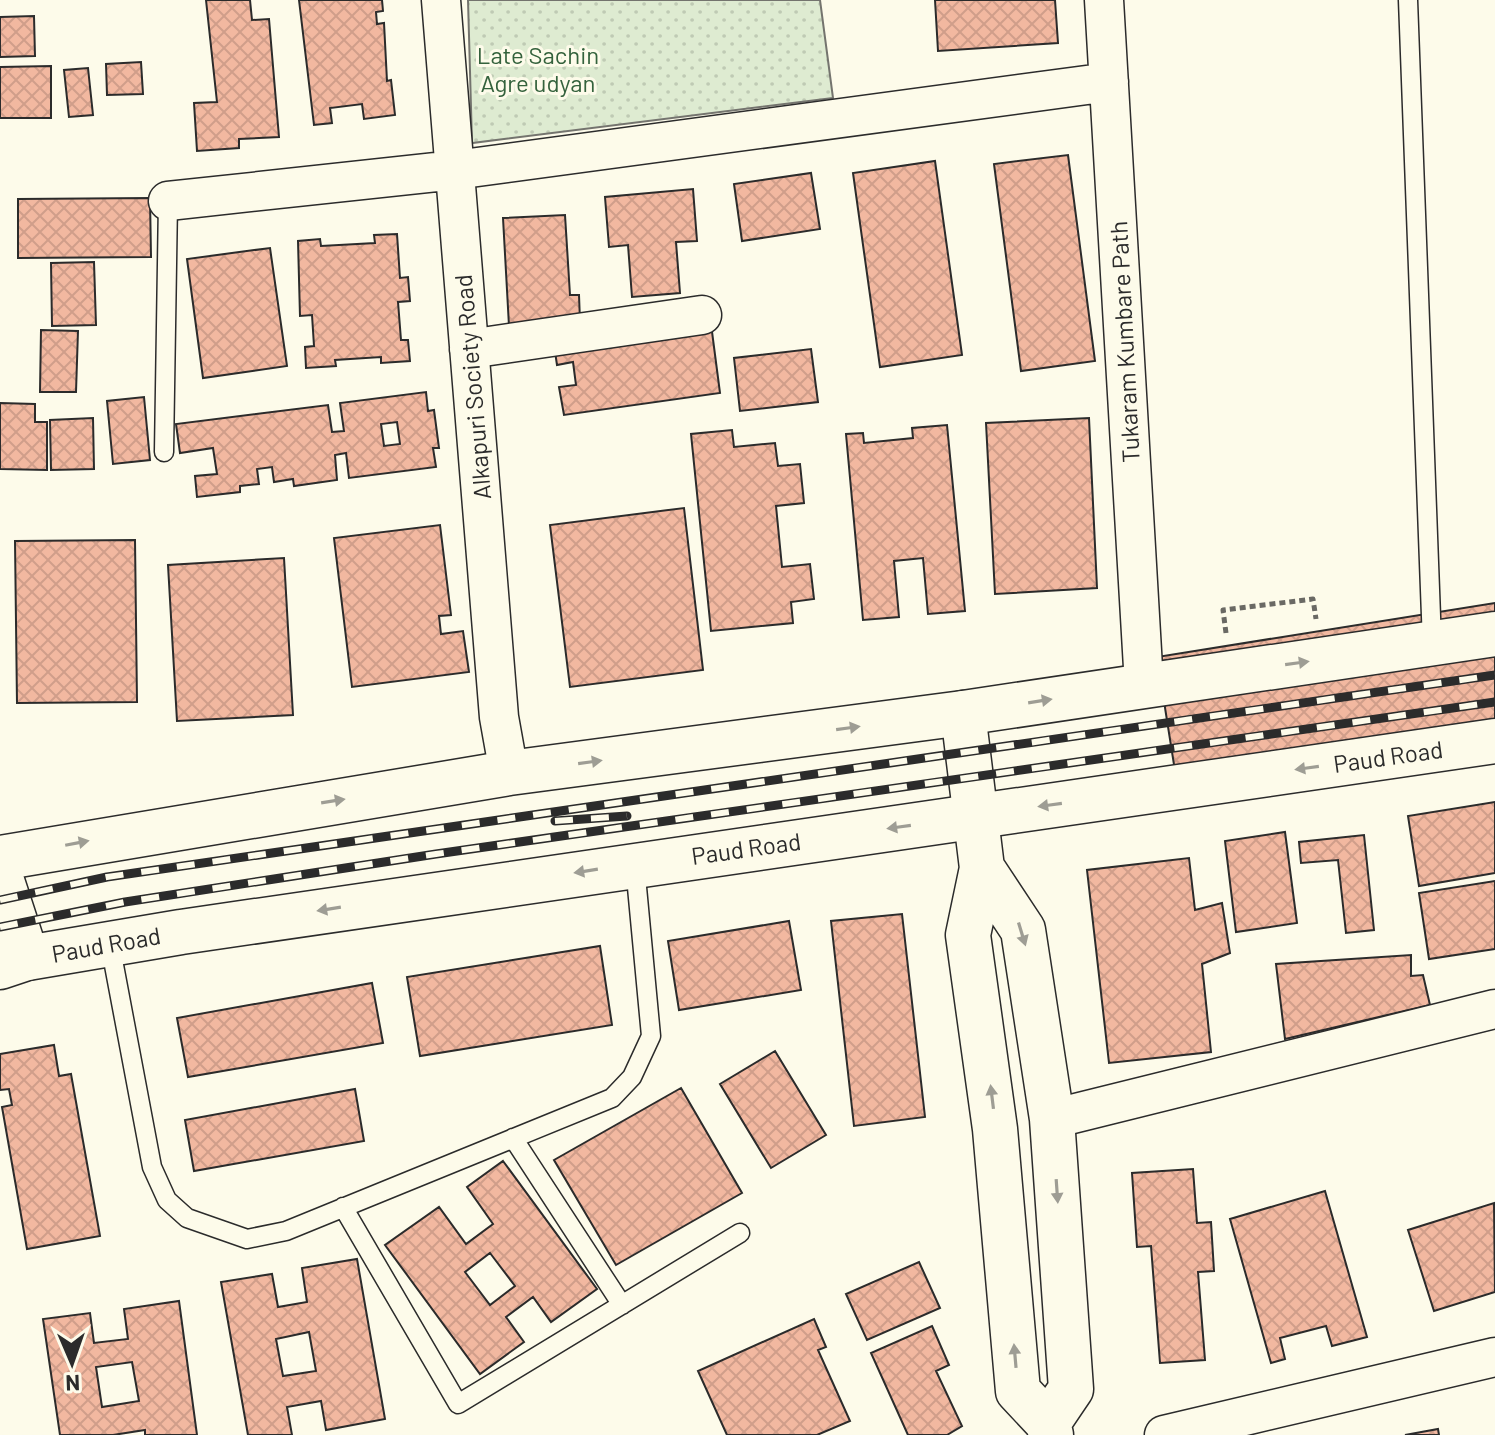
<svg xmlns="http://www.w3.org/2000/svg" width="1495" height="1435" font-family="Barlow,sans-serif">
	<defs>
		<pattern id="park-dots" width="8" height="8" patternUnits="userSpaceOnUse" patternTransform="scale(2)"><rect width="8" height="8" fill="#deebd1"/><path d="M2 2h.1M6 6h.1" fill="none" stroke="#bfcab4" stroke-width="1.8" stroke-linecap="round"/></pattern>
		<pattern id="building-cross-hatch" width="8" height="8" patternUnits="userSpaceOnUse" patternTransform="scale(2)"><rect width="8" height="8" fill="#f2b8a0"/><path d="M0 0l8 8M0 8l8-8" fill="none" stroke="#d09e8a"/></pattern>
	</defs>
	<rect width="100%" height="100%" fill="#fdfbea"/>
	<path fill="url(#park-dots)" stroke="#74746e" stroke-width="2" d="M468,0H820L833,98L472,143Z"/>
	<path fill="url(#building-cross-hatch)" stroke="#2b2b2b" stroke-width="2" fill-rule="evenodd" d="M206,0H250L252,20L269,19L279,137L239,139V148L197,151L194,103L217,102Z
		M299,0H382L383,11L376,12L377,24L384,23L387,81L391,80L395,115L364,119L362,104L330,108L332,123L314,125Z
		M935,0H1055L1058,43L938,51Z
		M34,16L35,56L0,57V17Z
		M141,62L143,94L107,95L106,64Z
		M51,66V118H0V67Z
		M88,68L93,115L69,117L64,70Z
		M1068,155L1095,361L1021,371L994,164Z
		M935,161L962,355L880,367L853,173Z
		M811,173L820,229L742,241L734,184Z
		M693,189L697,241L676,242L680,293L632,297L628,245L609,247L605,197Z
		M150,198L151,257L18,258V199Z
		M565,215L570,295H579L580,321L509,326L503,218Z
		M397,234L400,278L408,277L410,301L398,302L401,340H408L410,361L381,363V357L335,360L336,366L306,368L305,347L314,346L312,315L300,316L298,241L320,239L321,246L375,243L374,235Z
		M270,248L287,366L203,378L187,259Z
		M94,262L96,325L52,326L51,263Z
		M711,324L720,393L564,415L559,387L576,385L573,362L557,365L554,345Z
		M41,330L78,331L76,392H40Z
		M811,349L818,402L740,411L734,358Z
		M426,392L428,411L434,410L439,448H433L436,467L349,478L346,453L335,455L337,480L294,486L293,479L274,482L272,467L257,469L259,484L240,486V492L197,497L195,476L217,474L213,448L180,453L176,424L328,405L332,432L344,431L340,403ZM397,422L400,444L384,446L381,424Z
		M144,397L150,460L113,464L107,401Z
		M0,403L35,404V422H47V470L0,469Z
		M93,418L94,469L51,470L50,420Z
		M1089,418L1097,588L995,594L986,423Z
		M947,425L965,611L928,614L923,558L894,561L899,617L863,620L846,434L863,433L864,443L913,438L912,428Z
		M732,430L734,447L775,443L778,466L800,464L804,503L776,506L782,567L810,564L814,599L791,602L793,623L711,631L691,434Z
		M684,508L703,670L570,687L550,525Z
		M440,525L451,615L439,616L441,634L463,631L469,672L352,687L334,538Z
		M135,540L137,702L17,703L15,541Z
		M284,558L293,715L177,721L168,565Z
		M1495,603V740L1178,790L1157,657Z
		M1495,802V873L1419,886L1408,816Z
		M1285,832L1297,923L1236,932L1225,841Z
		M1364,835L1374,930L1346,933L1338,860L1301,863L1299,842Z
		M1189,858L1195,910L1222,903L1230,953L1202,964L1211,1052L1109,1063L1087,870Z
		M1495,881V949L1429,959L1419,893Z
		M902,914L925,1117L854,1126L831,921Z
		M789,921L801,990L679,1010L668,941Z
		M600,946L612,1025L420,1056L407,977Z
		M1411,955V976L1423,975L1430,1005L1285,1039L1276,964Z
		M372,983L383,1043L188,1077L177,1018Z
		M54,1045L59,1076L71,1074L100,1236L27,1249L2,1107L12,1105L9,1089L0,1090V1054Z
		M775,1051L826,1135L771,1168L720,1084Z
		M681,1088L742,1193L616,1265L554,1160Z
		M355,1089L364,1141L194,1171L185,1120Z
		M503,1161L597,1289L551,1322L533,1297L506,1317L524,1342L480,1374L385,1245L439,1207L466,1244L493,1224L467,1187ZM490,1253L515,1286L490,1305L465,1272Z
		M1193,1169L1197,1223L1211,1222L1214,1271L1198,1272L1205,1360L1160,1363L1151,1246L1137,1247L1132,1173Z
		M1325,1191L1367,1337L1332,1346L1326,1326L1280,1338L1285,1359L1271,1363L1230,1219Z
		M1494,1203L1495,1292L1434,1311L1408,1230Z
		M357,1259L385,1419L326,1430L321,1401L287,1407L292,1435H248L221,1282L272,1274L278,1307L307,1302L302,1268ZM309,1332L316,1371L283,1376L276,1339Z
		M919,1262L940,1308L867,1340L846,1294Z
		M179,1301L197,1435H145V1430L113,1435H60L43,1319L90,1313L94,1343L128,1339L124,1309ZM132,1362L139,1401L102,1407L96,1367Z
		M814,1319L826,1347L818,1350L850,1421L817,1435H727L698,1371Z
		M932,1326L949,1365L936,1371L962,1426L947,1435H908L871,1353Z
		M1438,1429L1439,1435H1405Z"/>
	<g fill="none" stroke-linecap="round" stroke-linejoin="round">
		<g stroke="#2b2b2b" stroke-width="21">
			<path id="service" d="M1408,0L1432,643
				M164,452L168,201
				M110,944L152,1167L167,1200L187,1218L247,1239L286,1231L612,1098L632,1077L651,1036L635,866
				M513,1138L622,1305
				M343,1207L458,1404L740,1233"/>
		</g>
		<g stroke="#2b2b2b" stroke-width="41">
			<path id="minor" d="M441,0L499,717L509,773
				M1104,0L1144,685
				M168,201L455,170L1109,82
				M469,349L702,315
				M1052,1119L1495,1009
				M1164,1435L1495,1357"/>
		</g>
		<g stroke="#2b2b2b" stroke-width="47">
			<path id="tertiary" d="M963,713L982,868L968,935L995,1129L1018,1391L1048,1423L1051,1435
				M982,868L1023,930L1052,1119L1071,1389L1048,1423
				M0,875L27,958"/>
		</g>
		<g stroke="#2b2b2b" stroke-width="47">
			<path id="primary" d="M0,858L509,773L963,713L1495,634
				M0,967L27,958L181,932L1495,741"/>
		</g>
		<path stroke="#6a6964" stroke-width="5" stroke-dasharray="6 4" stroke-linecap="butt" d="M1226,633L1223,610L1313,599L1316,619"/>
		<use href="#service" stroke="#fdfbea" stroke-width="18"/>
		<use href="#minor" stroke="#fdfbea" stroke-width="38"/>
		<use href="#tertiary" stroke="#fdfbea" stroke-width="44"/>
		<use href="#primary" stroke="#fdfbea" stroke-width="44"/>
		<g stroke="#2b2b2b" stroke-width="9">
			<path id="rail" d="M555,821L627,816
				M0,900L107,877L1495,675
				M0,927L125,902L436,854L1495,702"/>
		</g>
		<use href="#rail" stroke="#fdfbea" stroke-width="6" stroke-dasharray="18" stroke-linecap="butt"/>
	</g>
	<defs><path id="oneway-solid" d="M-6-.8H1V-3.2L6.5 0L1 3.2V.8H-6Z" transform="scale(2)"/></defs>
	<g fill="#9e9d94">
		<use href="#oneway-solid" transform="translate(1297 663) rotate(-8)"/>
		<use href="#oneway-solid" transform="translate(1040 701) rotate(-9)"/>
		<use href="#oneway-solid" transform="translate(848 728) rotate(-8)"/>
		<use href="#oneway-solid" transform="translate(590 762) rotate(-8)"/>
		<use href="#oneway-solid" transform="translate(1307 768) rotate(172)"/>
		<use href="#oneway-solid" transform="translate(333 801) rotate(-9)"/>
		<use href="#oneway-solid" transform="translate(1050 805) rotate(172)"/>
		<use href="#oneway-solid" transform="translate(899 827) rotate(172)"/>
		<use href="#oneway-solid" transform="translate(77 843) rotate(-11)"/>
		<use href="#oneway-solid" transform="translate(586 871) rotate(171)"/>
		<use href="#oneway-solid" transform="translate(329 909) rotate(171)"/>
		<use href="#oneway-solid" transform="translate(1022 934) rotate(73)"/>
		<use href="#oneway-solid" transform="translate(992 1097) rotate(-97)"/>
		<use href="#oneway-solid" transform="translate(1057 1191) rotate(86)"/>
		<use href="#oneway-solid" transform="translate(1015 1356) rotate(-95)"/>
	</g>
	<g text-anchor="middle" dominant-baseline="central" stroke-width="6" stroke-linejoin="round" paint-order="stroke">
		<g font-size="24" fill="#34623c" stroke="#fdfbea">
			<text x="538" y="54">Late Sachin<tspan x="538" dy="28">Agre udyan</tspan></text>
		</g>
		<g font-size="24" fill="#2b2b2b" stroke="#fdfbea">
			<text transform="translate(1124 342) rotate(-93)">Tukaram Kumbare Path</text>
			<text transform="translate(472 387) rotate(-95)">Alkapuri Society Road</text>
			<text transform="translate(1388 756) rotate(-8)">Paud Road</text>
			<text transform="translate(746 848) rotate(-8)">Paud Road</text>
			<text transform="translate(106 944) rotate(-10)">Paud Road</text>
		</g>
	</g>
	<g transform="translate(72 1363) rotate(178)" stroke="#fdfbea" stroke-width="6" paint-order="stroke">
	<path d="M0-6L14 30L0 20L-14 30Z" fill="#2b2b2b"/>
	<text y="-12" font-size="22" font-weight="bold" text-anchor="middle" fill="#2b2b2b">N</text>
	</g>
</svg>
